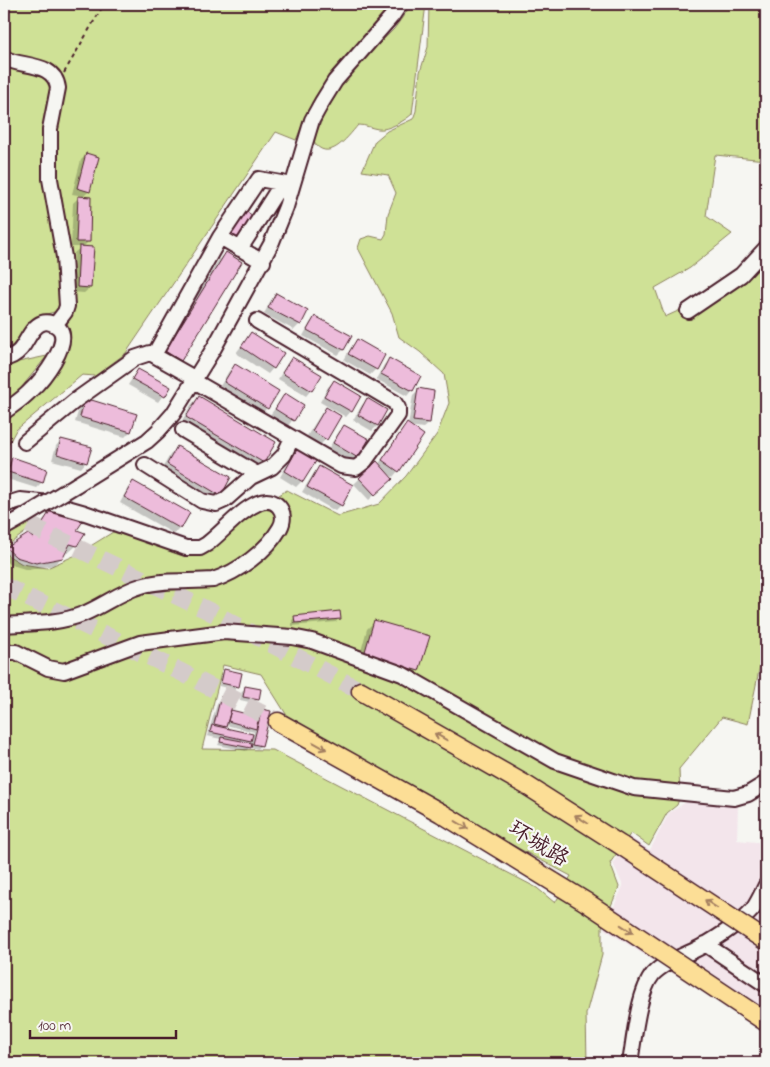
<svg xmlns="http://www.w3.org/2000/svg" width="770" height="1067" font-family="'Indie Flower','LXGW WenKai TC',sans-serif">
	<rect width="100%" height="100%" fill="#f6f6f2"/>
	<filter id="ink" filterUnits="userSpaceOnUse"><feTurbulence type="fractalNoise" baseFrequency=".02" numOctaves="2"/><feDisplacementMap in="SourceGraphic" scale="10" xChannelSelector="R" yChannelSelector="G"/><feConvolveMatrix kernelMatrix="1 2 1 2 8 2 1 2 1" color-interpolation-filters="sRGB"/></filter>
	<g filter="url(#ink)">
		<path fill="#f3e5eb" d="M686,802L738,805L737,840L766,843V863L761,887L747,910L766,923V1033L604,929L623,886L613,863L630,837L650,850L669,813Z"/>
		<path fill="#cfe196" stroke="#8c8060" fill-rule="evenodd" d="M4,4H393L333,70L312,102L296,140L276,132L126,353L95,376L82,375L16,430L4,452V420L31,399L65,356L70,332L67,322L54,312L36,317L13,345L4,351Z
			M412,4H426L412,114C406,120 387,131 378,129C371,128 366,125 358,125C347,138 328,164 313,141L324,115L347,76L394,29Z
			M429,4H766V160L715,155L706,216L732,234L690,268L655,288L665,317L735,285L766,252V636L748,724L722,717L679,769L680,796L677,805L667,813L649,846L631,833L610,863L619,887L602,927V955L586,1014L587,1063H4V553L22,564L47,568L76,555L113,532L187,553L287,490L338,516L379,504L406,476L437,434L449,403L444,374L420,352L399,337L392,313L358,248L361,239L370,236L383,239L386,234L388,214L396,193L388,175L362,171L375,141L387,131L413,119L416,111L420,72L428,47ZM223,665L261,674L286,714L280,723L571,876L555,903L537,888L273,750L202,749Z
			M47,356L12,399L4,405V365Z
			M38,513L35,525L4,548V536Z"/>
		<path fill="#0003" fill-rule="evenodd" d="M86,155L89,191L84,196L72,194L81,160Z
			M78,198L88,242L82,248L90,288L84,293L72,292L74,253L81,247H71L73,203Z
			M226,253L180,360L173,367L158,359L218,261Z
			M277,295L307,311L300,324L294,330L264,314L271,300Z
			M315,317L343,350L338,355L303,336L310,323Z
			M251,333L273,368L268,374L236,353Z
			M357,341L383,356L376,369L370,375L344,360L352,346Z
			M292,358L320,375L311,390L306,396L278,379L287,364Z
			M389,360L412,390L407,396L376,379L384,365Z
			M235,366L267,408L262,413L219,388L229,371Z
			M138,370L169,387L158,402L128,385Z
			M334,381L351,411L346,417L320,402L328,387Z
			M418,390L429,423L423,428L409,426L398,471L393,477L387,473L391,479L369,500L354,484L376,463L378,465L402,430L407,425L408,426L413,395Z
			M286,394L303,405L288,426L270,415Z
			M199,397L263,462L256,470L180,424L191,405Z
			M85,400L130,432L125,437L75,422L80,405Z
			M367,400L377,426L372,431L353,420L362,405Z
			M326,409V439L320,445L307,436L321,414Z
			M344,426L357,457L352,462L328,449L339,432Z
			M61,440L86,462L81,468L52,460L56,446Z
			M178,448L220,495L212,503L160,472L170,455Z
			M299,448L302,481L296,487L280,477L294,453Z
			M13,459L46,470L41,483L36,488L4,478L7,464Z
			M319,467L352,485L341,505L335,511L302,492L314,473Z
			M134,482L188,513L180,528L174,534L120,503L128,488Z
			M50,513L75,530L83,534L76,546L68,553L64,552L62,557L54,565L28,570L9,564L4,560V553L28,536L31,538L43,520Z
			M295,617L339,618L336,622L292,626V620Z
			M375,621L418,670L411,678L358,662L367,629Z
			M225,670L238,686L235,690L219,686L221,674Z
			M246,688L258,699L254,703L240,700L242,691Z
			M222,697L230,711L257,718L258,713L262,710L261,745L258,749L250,747L246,751L218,745L221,739L207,736L218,701ZM226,725L254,732L253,735L223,729Z"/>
		<path fill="#edbcdb" stroke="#4a1f2b" d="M86,153L99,157L90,192L77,188Z
			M78,196L91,197L90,242H76Z
			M242,209L255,217L240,240L227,232Z
			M79,246L94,247L91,288L77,287Z
			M226,252L242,262L181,361L165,351Z
			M276,293L308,311L301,325L268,308Z
			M315,316L352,336L344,350L307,330Z
			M251,332L284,353L274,369L241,347Z
			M357,339L385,355L377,370L348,354Z
			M292,357L322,375L312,391L282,373Z
			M389,358L421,376L413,391L381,374Z
			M235,364L279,391L268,409L224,382Z
			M138,369L171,387L165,397L132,379Z
			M334,380L361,396L352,412L324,396Z
			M418,388L434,391L430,423L413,421Z
			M285,393L304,405L294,421L275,409Z
			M199,396L276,442L264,463L186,417Z
			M85,398L137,414L131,432L80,417Z
			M367,398L387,410L378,426L358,415Z
			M326,407L341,416L327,440L312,431Z
			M407,423L424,435L399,472L382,460Z
			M344,425L369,439L358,458L333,443Z
			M61,439L92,447L87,463L57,454Z
			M177,446L231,477L221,496L167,464Z
			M299,446L318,458L303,482L285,471Z
			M12,457L47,469L43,483L8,472Z
			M377,461L393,479L375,495L359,478Z
			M319,466L353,485L342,506L307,487Z
			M133,481L190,513L181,529L124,497Z
			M50,511L83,521L77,530L85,533L77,546L70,544L63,558L36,563L16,557L6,548L28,534L33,538Z
			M340,611L341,619L295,623L294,616Z
			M374,620L430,636L419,671L364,655Z
			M224,669L242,673L239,687L221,683Z
			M245,686L261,689L259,700L243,697Z
			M221,696L234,699L226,727L214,724Z
			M262,709L271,711L262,746L253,744Z
			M231,710L259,717L256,729L228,721Z
			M212,725L253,734L251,741L210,732Z
			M221,737L252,743L251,748L220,742Z"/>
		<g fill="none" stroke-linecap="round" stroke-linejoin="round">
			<path stroke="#d4cbca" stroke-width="18" stroke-dasharray="18 9" stroke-linecap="butt" d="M4,513L209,611L361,691
				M4,586L179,671L278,722"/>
			<g stroke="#4a1f2b" stroke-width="18">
				<path id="minor" d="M4,58C22,68 54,61 58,88L50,129V179L64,257L67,306L65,312L55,325
					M220,237L263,262
					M240,249L282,183
					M688,311L741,275L766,248
					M154,355L220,237L259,179L292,185
					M4,359C10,357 16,355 20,350C27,342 31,327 42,323C48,321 55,324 59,328C72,343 42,380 31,390C23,399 13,405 4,412
					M194,381L341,466L356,468L365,461L398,415V408L394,402L257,321
					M183,430L257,474
					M25,442L76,400L135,358L150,353L196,379
					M145,465L202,501L216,504L225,500L251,477L272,467L284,455L292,438
					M76,485L147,441L158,431L173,414L214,348L271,244L286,207L312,120L322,102L335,81L392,16L400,4
					M4,505L20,500L50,503L85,513L186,548H200L207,544C224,531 238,512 258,503C275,495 289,512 280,528C267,551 238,572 213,580C190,582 164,579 141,586C120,592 103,606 83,614C58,624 30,623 4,625
					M4,528L25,516
					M4,652H16L48,668L64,671L140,643L224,632L292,637L312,641L402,674L555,761L634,788L734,798L748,794L766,783
					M705,944L766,985
					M630,1063C634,1040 638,992 653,974C663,963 680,957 693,951C710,943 741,923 753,909C758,902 762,893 766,885"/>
			</g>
			<g stroke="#4a1f2b" stroke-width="21">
				<path id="major" d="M361,691L526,785L622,846
					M278,722L441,813L586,902"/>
			</g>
			<path stroke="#4a1f2b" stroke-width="2" stroke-dasharray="4 4" stroke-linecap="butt" d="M64,73L104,4"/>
			<use href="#minor" stroke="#f6f6f2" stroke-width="14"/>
			<use href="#major" stroke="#fcde96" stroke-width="18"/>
			<g stroke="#4a1f2b" stroke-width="18" stroke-linecap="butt">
				<path id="minor-bridge" d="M25,516L76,485"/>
			</g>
			<g stroke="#4a1f2b" stroke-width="21" stroke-linecap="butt">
				<path id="major-bridge" d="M622,846L766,941
					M586,902L766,1022"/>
			</g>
			<use href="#minor-bridge" stroke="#f6f6f2" stroke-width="14"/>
			<use href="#major-bridge" stroke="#fcde96" stroke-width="18"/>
		</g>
		<defs><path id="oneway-shaft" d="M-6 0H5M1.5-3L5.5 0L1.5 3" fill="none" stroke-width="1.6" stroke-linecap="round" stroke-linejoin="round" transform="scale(1.25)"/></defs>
		<g stroke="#a37e60">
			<use href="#oneway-shaft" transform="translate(441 737) rotate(-151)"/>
			<use href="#oneway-shaft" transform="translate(320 746) rotate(29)"/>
			<use href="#oneway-shaft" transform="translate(581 819) rotate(-148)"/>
			<use href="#oneway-shaft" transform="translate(462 825) rotate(31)"/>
			<use href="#oneway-shaft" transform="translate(711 904) rotate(-146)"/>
			<use href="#oneway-shaft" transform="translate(627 929) rotate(33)"/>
		</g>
	</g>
	<g text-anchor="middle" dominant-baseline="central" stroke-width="4.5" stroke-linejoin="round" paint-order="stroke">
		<g font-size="22" fill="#4a1f2b" stroke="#f6f6f2">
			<text transform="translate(538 845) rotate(32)">环城路</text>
		</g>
	</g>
	<rect width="770" height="1067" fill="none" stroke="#f6f6f2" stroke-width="20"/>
	<rect x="10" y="10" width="750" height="1047" fill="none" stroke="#4a1f2b" stroke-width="2" filter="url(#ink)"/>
	<path d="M30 1030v8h146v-8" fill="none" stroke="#4a1f2b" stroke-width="2.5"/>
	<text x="38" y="1030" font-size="15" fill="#4a1f2b" stroke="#f6f6f2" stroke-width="4" paint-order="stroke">100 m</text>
</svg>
